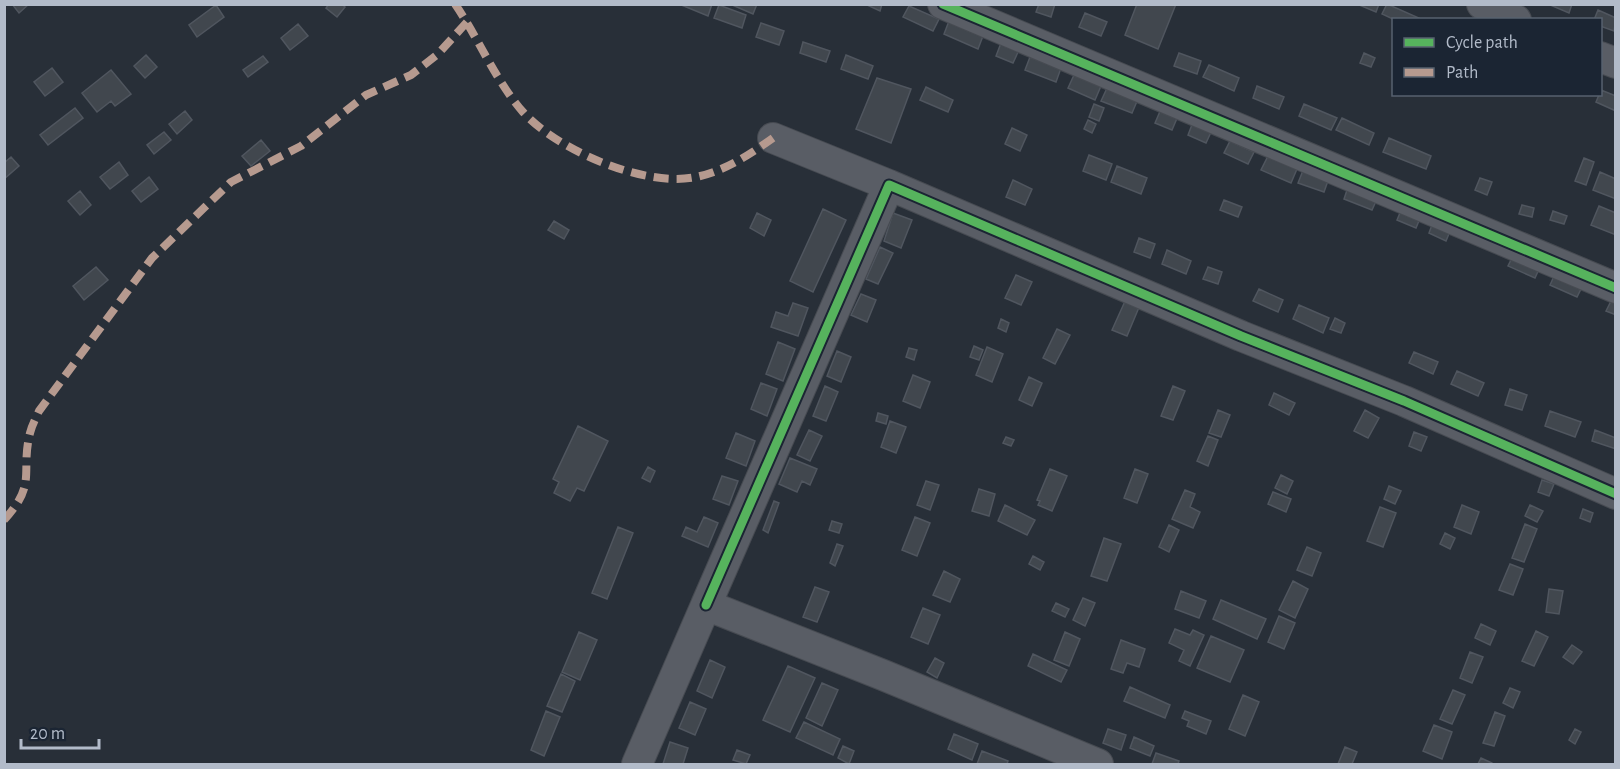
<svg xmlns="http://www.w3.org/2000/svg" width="1620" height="769" font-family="'Alegreya Sans',sans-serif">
	<rect width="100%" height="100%" fill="#282f38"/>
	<path fill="#41474e" stroke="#50565f" stroke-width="1.5" d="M12,4H29L19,13Z
		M329,4H342L345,7L337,17L326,8Z
		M679,4H712L708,16Z
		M730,4H757L753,14Z
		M865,4H882L880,11Z
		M1039,4H1055L1051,17L1036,12Z
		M1137,4H1176L1158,49L1125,35Z
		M1357,4H1379L1376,12Z
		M1387,4L1419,18L1418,20H1395L1382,14Z
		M1548,4H1572L1569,13Z
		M216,5L224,17L197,37L189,25Z
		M719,5L746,15L742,28L714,18Z
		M909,6L939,19L933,31L903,17Z
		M1598,10L1616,18L1614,31L1600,26V20H1594Z
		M1085,13L1107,22L1101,36L1079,27Z
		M949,21L983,36L978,49L944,34Z
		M761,23L784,31L779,45L756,37Z
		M298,24L308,36L290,50L281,38Z
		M803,42L830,51L826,62L800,53Z
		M1001,43L1019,50L1013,63L996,56Z
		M1179,53L1201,61L1197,74L1174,66Z
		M1364,53L1375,58L1371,67L1360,63Z
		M146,55L157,67L145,78L134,66Z
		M846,55L873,66L868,79L841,69Z
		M263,56L268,62L248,77L243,70Z
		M1030,57L1061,68L1056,82L1025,70Z
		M1209,65L1239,78L1234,91L1203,77Z
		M52,68L63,82L45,96L34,82Z
		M111,70L131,94L115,106L111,101L97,112L82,93Z
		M1074,75L1101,86L1095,100L1068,88Z
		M877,78L911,89L891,143L856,129Z
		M1108,86L1138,99L1132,113L1101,101Z
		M1257,86L1284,97L1279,109L1253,98Z
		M926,87L953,100L948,112L920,100Z
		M1601,90L1616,96V111L1596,102Z
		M1094,104L1104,108L1099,121L1089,117Z
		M1304,104L1337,118L1331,130L1299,116Z
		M75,108L83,118L48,145L40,135Z
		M1161,109L1178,116L1172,130L1155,123Z
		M185,111L192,120L177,134L169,124Z
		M1342,118L1374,133L1369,145L1336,130Z
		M1088,120L1096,124L1092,133L1084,129Z
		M1193,122L1212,130L1206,143L1188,135Z
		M1012,128L1027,135L1020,151L1005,144Z
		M164,132L171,140L154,154L147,145Z
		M1389,138L1431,156L1426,169L1383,152Z
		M261,140L270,151L251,166L242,156Z
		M1230,141L1254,152L1248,164L1224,153Z
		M1089,155L1112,164L1106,180L1083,171Z
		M1268,156L1297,169L1291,183L1261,170Z
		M11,157L19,166L4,179V163Z
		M1584,158L1594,162L1586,185L1575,181Z
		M119,162L128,175L110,189L100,177Z
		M1117,166L1147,178L1141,194L1111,182Z
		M1304,168L1329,178L1324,192L1298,183Z
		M1600,172L1616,179V199L1593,190Z
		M149,177L158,189L141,202L132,191Z
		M1480,178L1492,182L1487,195L1475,190Z
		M1013,180L1032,189L1025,205L1006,197Z
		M1348,187L1377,199L1372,210L1344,199Z
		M80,191L91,205L80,215L68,201Z
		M1224,200L1242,207L1238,217L1220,210Z
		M1522,205L1534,208L1532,217L1519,214Z
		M1599,206L1616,213V235L1591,225Z
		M1402,208L1421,216L1416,228L1397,220Z
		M823,209L846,220L813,292L790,281Z
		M1553,211L1567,216L1564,224L1550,220Z
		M757,213L771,220L764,236L750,228Z
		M893,213L912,220L901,248L884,241Z
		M554,221L569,230L564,239L548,230Z
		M1433,222L1451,229L1446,241L1429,233Z
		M1139,238L1155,244L1150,258L1134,252Z
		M880,247L893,253L878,284L866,279Z
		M1167,250L1191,261L1186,274L1162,264Z
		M1513,256L1540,267L1535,278L1508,266Z
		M96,267L108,280L84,300L73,286Z
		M1208,267L1222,272L1218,284L1203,279Z
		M1555,274L1582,287L1577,297L1550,285Z
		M1016,275L1032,282L1021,305L1005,298Z
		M1259,289L1283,300L1278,312L1253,301Z
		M861,294L876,300L867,322L851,315Z
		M1126,299L1140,305L1127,336L1112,330Z
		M1612,299L1616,301V315L1606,311Z
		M793,303L808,308L798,336L771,327L776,312L788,316Z
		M1299,305L1329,318L1323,333L1293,319Z
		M1335,318L1345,323L1341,333L1330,329Z
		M1001,319L1009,323L1006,332L998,328Z
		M1057,329L1070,335L1055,364L1043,358Z
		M778,342L795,349L783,381L766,374Z
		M974,346L983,350L979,360L970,357Z
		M987,347L1003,354L992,382L976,375Z
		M909,348L917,350L914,360L906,357Z
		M837,351L851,357L841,382L827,376Z
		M1414,352L1438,362L1433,374L1409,363Z
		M1457,371L1484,383L1478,396L1451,384Z
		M913,375L930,382L920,408L903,401Z
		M1029,377L1042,383L1032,406L1019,400Z
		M761,383L777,389L767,416L751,409Z
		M825,386L838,392L826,421L813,416Z
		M1173,386L1185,391L1173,420L1161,416Z
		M1510,389L1527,395L1522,410L1505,405Z
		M1274,393L1295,403L1289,415L1269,405Z
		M1218,410L1230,415L1221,437L1209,433Z
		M1365,410L1379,418L1368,438L1354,431Z
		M1550,411L1581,422L1575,437L1545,426Z
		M878,413L888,416L886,424L876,421Z
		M890,421L906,427L896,453L881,447Z
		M578,426L608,441L584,491L577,488L570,501L554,493L559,482L553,479Z
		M809,430L822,436L810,461L797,455Z
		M1595,430L1616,438V449L1592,441Z
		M1414,432L1427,437L1421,451L1409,446Z
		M736,433L755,441L746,466L726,458Z
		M1208,436L1218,440L1208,466L1197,461Z
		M1006,437L1014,440L1011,446L1003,443Z
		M790,458L817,469L810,485L802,481L797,492L779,484Z
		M648,467L655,471L650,482L642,478Z
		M1050,469L1067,476L1052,511L1038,505L1040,501L1037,500Z
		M1135,469L1148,474L1137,503L1124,498Z
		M1281,475L1293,481L1287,494L1275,488Z
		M722,476L738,481L729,505L713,499Z
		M1542,480L1554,484L1549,496L1538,492Z
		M926,481L939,485L930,510L917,505Z
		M1389,486L1401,491L1395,504L1384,499Z
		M979,489L995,494L989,516L972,511Z
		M1185,490L1195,494L1190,507L1200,512L1193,528L1172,519Z
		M1273,492L1291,499L1286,512L1268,504Z
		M774,501L779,503L768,533L763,530Z
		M1005,505L1035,520L1027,535L998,521Z
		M1462,505L1479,512L1471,534L1454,527Z
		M1530,505L1543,511L1537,522L1525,516Z
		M1380,507L1396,513L1383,547L1367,541Z
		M1583,509L1593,513L1590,522L1580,518Z
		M704,517L718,523L708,547L682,536L686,527L697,532Z
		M915,517L930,523L917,556L902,550Z
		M832,521L842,524L839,533L829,530Z
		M1525,524L1537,529L1524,562L1512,558Z
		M1169,525L1179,530L1169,552L1159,547Z
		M618,527L633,533L607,599L592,593Z
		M1445,533L1455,538L1450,549L1440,544Z
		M1104,538L1121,544L1107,581L1091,576Z
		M837,544L843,546L835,566L830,563Z
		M1307,547L1321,553L1312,576L1297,570Z
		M1033,556L1044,562L1040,570L1029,564Z
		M1510,564L1523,569L1513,595L1499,590Z
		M944,571L960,579L950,602L933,595Z
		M1293,581L1308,589L1295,618L1279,610Z
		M815,587L829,592L817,622L803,617Z
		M1549,589L1563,591L1559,614L1546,612Z
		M1181,591L1206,601L1199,618L1175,609Z
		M1083,598L1095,603L1085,626L1073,620Z
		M1221,600L1266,619L1257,639L1213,619Z
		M1056,603L1069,609L1065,617L1052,611Z
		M923,608L940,615L928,644L911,637Z
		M1279,616L1295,623L1284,649L1268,642Z
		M1481,624L1496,631L1490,645L1475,638Z
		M1175,629L1190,635L1193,630L1204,635L1190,666L1179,661L1184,650L1169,643Z
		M1536,631L1548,637L1534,666L1522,661Z
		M579,632L597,640L580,680L562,672Z
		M1065,632L1080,639L1069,666L1054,660Z
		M1211,636L1244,650L1230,682L1197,668Z
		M1121,640L1145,649L1139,667L1127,663L1123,673L1111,669Z
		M1572,645L1582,652L1573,664L1563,657Z
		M1470,652L1483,657L1472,683L1460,678Z
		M1033,654L1067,670L1061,682L1028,666Z
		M935,658L944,663L937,678L927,672Z
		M710,660L725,667L712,698L697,691Z
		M788,666L815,678L790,732L763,720Z
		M561,674L575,681L562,712L547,706Z
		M822,683L838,690L822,726L806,718Z
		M1130,687L1170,705L1165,718L1124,701Z
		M1510,688L1520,692L1513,708L1503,703Z
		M1453,690L1465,695L1452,724L1440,719Z
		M1243,695L1259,702L1245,736L1229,729Z
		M690,702L706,709L695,735L679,728Z
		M546,711L560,717L544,756L531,750Z
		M1185,711L1211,721L1206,734L1187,726L1189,721L1182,718Z
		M1495,712L1505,716L1494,746L1483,743Z
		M804,722L840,739L833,755L796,738Z
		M1434,725L1452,732L1442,759L1423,751Z
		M1108,729L1126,735L1121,750L1103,743Z
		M1575,729L1581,732L1575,744L1569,740Z
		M954,734L978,744L972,760L948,749Z
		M1134,737L1154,746L1150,756L1130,748Z
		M670,742L688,748L683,764H663Z
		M843,746L854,751L849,764L838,758Z
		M1345,747L1357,752L1352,764H1338Z
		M737,750L750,755L746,764L733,760Z
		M982,751L1008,761L1007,764H977Z
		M1156,753L1179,761L1178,764H1152Z
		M1481,758L1492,763V764H1478Z"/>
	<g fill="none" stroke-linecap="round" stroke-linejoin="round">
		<g stroke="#474b52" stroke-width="32">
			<path id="minor" d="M943,4L1616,288
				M1482,4L1516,20
				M1600,57L1616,63
				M773,138L889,185
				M706,605L889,185L1241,336L1404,401L1616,494
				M637,764L706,605L883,675L1098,764"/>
		</g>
		<use href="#minor" stroke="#595d65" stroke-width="30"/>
		<path stroke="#b69a8f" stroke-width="8" stroke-dasharray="15 8" stroke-linecap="butt" d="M455,4C479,39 495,80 523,112C557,150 645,188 696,177C725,171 749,155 773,138
			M4,520C38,483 20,473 30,433C32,425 36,418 39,411L152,258L231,182L301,146L366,95L411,75L438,54L467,22"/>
		<g stroke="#1b2533" stroke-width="13">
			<path id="cycleway" d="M943,4L1616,288
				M706,605L889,185L1241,336L1404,401L1616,494"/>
		</g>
		<use href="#cycleway" stroke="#56b35d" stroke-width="9"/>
	</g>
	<rect width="1620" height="769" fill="none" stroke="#b2bbc9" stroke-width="12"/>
	<rect x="1392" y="18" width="210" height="78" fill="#1b2533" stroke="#57616f" stroke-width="1.5"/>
	<rect x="1404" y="38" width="30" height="9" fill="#56b35d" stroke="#57616f" stroke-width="1.5"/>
	<text x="1446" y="48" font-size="18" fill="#b2bbc9">Cycle path</text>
	<rect x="1404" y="68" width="30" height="9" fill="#b69a8f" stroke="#57616f" stroke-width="1.5"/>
	<text x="1446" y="78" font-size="18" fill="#b2bbc9">Path</text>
	<path d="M21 739v9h78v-9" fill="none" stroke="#b2bbc9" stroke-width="3"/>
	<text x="30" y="739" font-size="18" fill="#b2bbc9" stroke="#1b2533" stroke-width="4.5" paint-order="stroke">20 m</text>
</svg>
